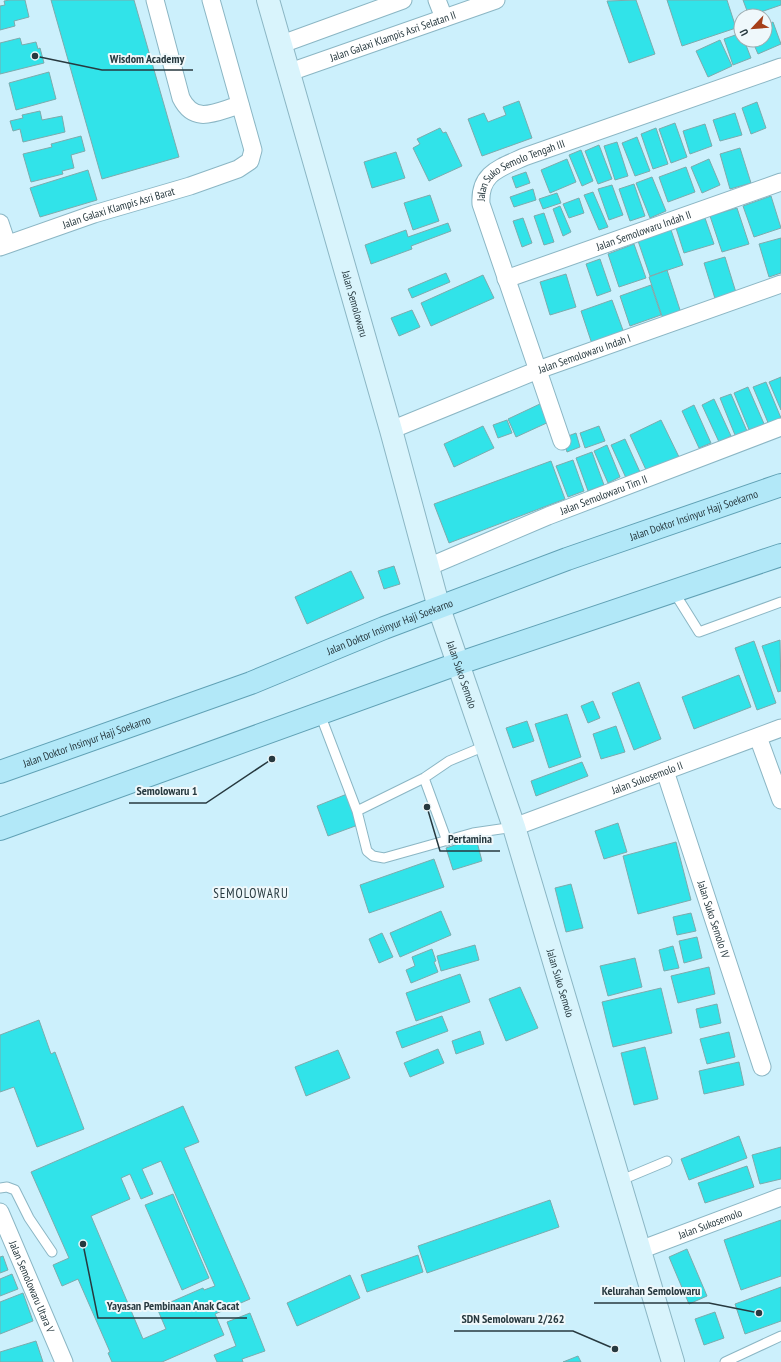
<svg xmlns="http://www.w3.org/2000/svg" width="781" height="1362" font-family="'PT Sans Narrow',sans-serif">
	<rect width="100%" height="100%" fill="#ccf0fc"/>
	<path fill="#31e3e9" stroke="#7cabad" fill-rule="evenodd" d="M10,0H25L29,17L14,21L15,26L0,30V6L5,5L4,1Z
		M51,0H134L179,157L102,179Z
		M636,0L655,54L629,63L607,1Z
		M667,0H727L736,28L682,46Z
		M743,0H781V5L749,16Z
		M773,22L781,44L758,54L752,40H765V26Z
		M741,33V40H744L751,58L733,65L724,39Z
		M20,38L22,45L36,42L38,49L40,48L44,63L0,74V43Z
		M720,40L732,66L708,77L696,51Z
		M49,72L56,99L16,110L9,83Z
		M519,101L532,138L482,156L468,119L484,113L488,122L506,115L503,107Z
		M757,102L766,128L751,134L742,108Z
		M40,111L42,120L62,116L65,132L23,142L20,129L13,131L10,121L23,118L22,115Z
		M735,113L742,135L720,141L713,120Z
		M675,123L687,157L671,163L659,129Z
		M705,124L712,146L690,154L683,131Z
		M440,128L443,133L446,132L462,166L429,181L413,148L420,144L417,139Z
		M656,128L668,164L653,169L641,134Z
		M81,136L85,151L71,155L74,168L62,171L63,174L31,182L23,154L52,147L51,144Z
		M637,137L650,171L635,176L622,143Z
		M617,142L628,176L615,180L604,146Z
		M599,145L612,179L598,184L585,151Z
		M740,148L751,183L730,189L720,154Z
		M581,150L593,181L582,186L569,155Z
		M396,152L405,178L372,188L364,162Z
		M567,159L576,182L550,193L541,170Z
		M709,159L720,185L702,193L691,167Z
		M686,167L695,192L668,202L659,177Z
		M88,170L97,200L40,217L30,188Z
		M526,172L530,183L516,188L512,177Z
		M652,177L666,211L650,218L636,183Z
		M634,184L645,216L630,221L619,189Z
		M612,185L623,215L609,220L598,189Z
		M533,189L536,200L514,207L510,197Z
		M593,192L608,227L599,230L584,195Z
		M557,193L561,203L543,209L539,199Z
		M430,195L439,221L413,230L404,203Z
		M771,196L781,228L754,237L743,206Z
		M579,198L584,213L569,218L563,204Z
		M560,206L571,232L563,236L553,209Z
		M737,208L749,244L722,252L710,216Z
		M544,213L554,242L544,245L534,216Z
		M523,218L532,243L522,247L513,221Z
		M705,218L714,244L684,253L676,228Z
		M448,223L451,231L411,246L412,249L371,264L365,245L406,230L408,237Z
		M670,227L683,265L650,276L637,238Z
		M781,238V273L769,277L759,244Z
		M634,244L646,278L619,287L608,254Z
		M725,257L738,299L717,305L704,263Z
		M600,259L611,291L597,296L586,264Z
		M667,270L681,313L663,319L649,277Z
		M446,273L450,282L412,298L408,289Z
		M566,274L576,307L550,315L540,282Z
		M483,275L494,298L431,326L421,303Z
		M651,285L661,315L630,326L620,296Z
		M612,300L624,333L592,344L581,311Z
		M412,310L420,327L399,336L391,318Z
		M781,377V410L769,382Z
		M766,382L781,418V420L769,425L753,387Z
		M748,387L765,426L750,432L734,393Z
		M731,394L747,431L735,435L720,398Z
		M714,399L731,436L719,442L702,405Z
		M542,403L551,421L516,437L508,419Z
		M694,405L711,443L699,448L682,411Z
		M507,420L512,433L498,438L493,425Z
		M661,420L679,457L647,472L630,435Z
		M483,426L494,448L454,467L444,444Z
		M599,426L605,441L585,448L580,433Z
		M576,433L580,447L567,452L563,438Z
		M625,439L640,472L626,478L611,445Z
		M607,445L620,477L608,483L594,451Z
		M592,452L604,485L588,491L576,458Z
		M573,460L584,491L568,497L556,466Z
		M551,461L565,499L449,543L434,504Z
		M394,566L400,584L384,589L378,571Z
		M351,571L364,598L307,624L295,597Z
		M780,640L781,691L778,692L762,646Z
		M754,641L776,703L757,710L735,648Z
		M739,675L751,707L694,729L682,697Z
		M639,682L661,739L634,750L612,693Z
		M593,701L600,718L588,723L581,706Z
		M567,714L581,757L549,768L535,724Z
		M527,721L534,741L513,748L506,728Z
		M616,726L625,752L601,759L593,734Z
		M582,762L588,776L536,796L531,781Z
		M347,794L358,825L328,836L317,806Z
		M618,823L627,852L604,859L595,831Z
		M476,838L482,861L453,870L446,848Z
		M676,842L691,900L638,914L623,856Z
		M434,859L444,887L369,913L360,885Z
		M571,884L583,928L566,932L555,888Z
		M441,911L451,935L400,957L390,933Z
		M691,913L696,931L677,935L673,917Z
		M382,933L393,957L379,963L369,939Z
		M697,937L702,958L684,963L679,941Z
		M475,945L479,960L441,971L437,956Z
		M673,946L679,968L664,971L659,950Z
		M432,949L436,961L434,962L438,972L411,983L406,970L415,966L412,957Z
		M635,958L642,987L608,996L600,966Z
		M709,967L715,994L678,1003L671,976Z
		M460,974L470,1002L416,1021L406,993Z
		M520,987L538,1028L506,1041L489,999Z
		M661,988L672,1033L613,1047L602,1002Z
		M717,1004L721,1023L700,1028L696,1009Z
		M442,1016L448,1031L402,1048L396,1032Z
		M39,1020L51,1054L55,1052L84,1129L37,1147L14,1087L0,1092V1035Z
		M480,1031L484,1044L456,1054L452,1041Z
		M729,1032L735,1057L707,1064L700,1039Z
		M645,1047L658,1099L634,1105L621,1053Z
		M438,1049L444,1063L410,1077L404,1063Z
		M338,1050L350,1078L306,1096L295,1067Z
		M739,1062L744,1085L704,1094L699,1071Z
		M183,1106L199,1142L184,1148L250,1299L215,1314L224,1335L162,1362H112L108,1353L110,1352L78,1279L62,1286L53,1265L69,1258L31,1172ZM161,1161L215,1286L204,1290L203,1288L157,1308L166,1329L143,1339L91,1216L130,1199L121,1178L130,1174L141,1199L153,1194L142,1169Z
		M739,1136L747,1158L689,1180L681,1159Z
		M781,1147V1179L760,1184L752,1155Z
		M747,1166L754,1187L705,1203L698,1183Z
		M173,1194L209,1278L182,1290L145,1205Z
		M550,1200L559,1227L427,1273L418,1246Z
		M781,1220V1276L741,1290L724,1240Z
		M687,1249L707,1296L689,1304L669,1257Z
		M418,1255L423,1272L367,1292L361,1275Z
		M3,1256L8,1270L0,1273V1257Z
		M12,1274L18,1289L0,1296V1279Z
		M350,1275L360,1298L297,1326L287,1303Z
		M781,1287V1321L745,1334L735,1304Z
		M23,1293L33,1321L0,1334V1302Z
		M715,1312L724,1338L704,1345L695,1319Z
		M250,1313L265,1351L242,1359L243,1362H217L214,1355L236,1346L227,1322Z
		M36,1341L43,1362H0V1352Z
		M578,1356L581,1362H563Z"/>
	<g fill="none" stroke-linecap="round" stroke-linejoin="round">
		<g stroke="#8bb6c4" stroke-width="11">
			<path id="lane" d="M674,592L699,632L781,602
				M320,714L357,811L367,851L373,856L384,858L473,833L514,827
				M424,778L447,841
				M357,811L424,778L449,761L485,746
				M619,1181L667,1161
				M0,1188L7,1187L15,1190L29,1218L52,1252
				M725,1362L781,1336"/>
		</g>
		<g stroke="#8bb6c4" stroke-width="19">
			<g id="street">
				<path d="M155,0L181,98C195,126 217,111 240,105"/>
				<path d="M437,0L444,18"/>
				<path d="M282,44L403,0"/>
				<path id="s1" d="M290,72L496,0"/>
				<path d="M0,223L7,244"/>
				<path id="s2" d="M0,247L94,214L190,186L238,169L250,161L253,150L211,0"/>
				<path id="s3" d="M506,279L781,182"/>
				<path id="s4" d="M391,430L538,370L781,284"/>
				<path id="s5" d="M562,441L481,204C479,173 500,168 524,157L781,67"/>
				<path id="s6" d="M428,567L548,516L781,427"/>
				<path d="M758,737L781,800"/>
				<path id="s7" d="M665,771L762,1067"/>
				<path id="s8" d="M514,827L781,728"/>
				<path id="s9" d="M0,1212L64,1362"/>
				<path id="s10" d="M640,1250L781,1197"/>
			</g>
		</g>
		<g stroke="#8bb6c4" stroke-width="24">
			<g id="secondary">
				<path id="s11" d="M268,0L391,430L439,608L514,827L673,1362"/>
			</g>
		</g>
		<g stroke="#60a1b5" stroke-width="24">
			<g id="primary">
				<path id="s12" d="M0,772L251,683L384,628L567,559L781,485"/>
				<path d="M0,829L457,664L781,555"/>
			</g>
		</g>
		<use href="#lane" stroke="#fff" stroke-width="9"/>
		<use href="#street" stroke="#fff" stroke-width="17"/>
		<use href="#secondary" stroke="#d9f4fc" stroke-width="22"/>
		<use href="#primary" stroke="#b2e8f8" stroke-width="22"/>
	</g>
	<g text-anchor="middle" dominant-baseline="central" stroke-width="4" stroke-linejoin="round" paint-order="stroke">
		<g font-size="11" fill="#27393f" stroke="#eff8fb">
			<text stroke="none"><textPath href="#s1" startOffset="109">Jalan Galaxi Klampis Asri Selatan II</textPath></text>
			<text stroke="none"><textPath href="#s5" startOffset="308">Jalan Suko Semolo Tengah III</textPath></text>
			<text stroke="none"><textPath href="#s2" startOffset="125">Jalan Galaxi Klampis Asri Barat</textPath></text>
			<text stroke="none"><textPath href="#s3" startOffset="146">Jalan Semolowaru Indah II</textPath></text>
			<text stroke="none"><textPath href="#s11" startOffset="316">Jalan Semolowaru</textPath></text>
			<text stroke="none"><textPath href="#s4" startOffset="208">Jalan Semolowaru Indah I</textPath></text>
			<text stroke="none"><textPath href="#s6" startOffset="190">Jalan Semolowaru Tim II</textPath></text>
			<text stroke="none"><textPath href="#s12" startOffset="740">Jalan Doktor Insinyur Haji Soekarno</textPath></text>
			<text stroke="none"><textPath href="#s12" startOffset="416">Jalan Doktor Insinyur Haji Soekarno</textPath></text>
			<text stroke="none"><textPath href="#s11" startOffset="702">Jalan Suko Semolo</textPath></text>
			<text stroke="none"><textPath href="#s12" startOffset="92">Jalan Doktor Insinyur Haji Soekarno</textPath></text>
			<text stroke="none"><textPath href="#s8" startOffset="142">Jalan Sukosemolo II</textPath></text>
			<text stroke="none"><textPath href="#s7" startOffset="156">Jalan Suko Semolo IV</textPath></text>
			<text stroke="none"><textPath href="#s11" startOffset="1026">Jalan Suko Semolo</textPath></text>
			<text stroke="none"><textPath href="#s10" startOffset="75">Jalan Sukosemolo</textPath></text>
			<text stroke="none"><textPath href="#s9" startOffset="81">Jalan Semolowaru Utara V</textPath></text>
		</g>
		<g font-size="13" letter-spacing="1" fill="#27393f" stroke="#eff8fb">
			<text x="251" y="893">SEMOLOWARU</text>
		</g>
	</g>
	<path fill="none" stroke="#27393f" stroke-width="1.5" d="M35 56L102 70H193M272 759L206 803H129M427 807L440 851H500M759 1313L709 1303H594M83 1244L98 1318H247M615 1349L573 1331H454"/>
	<g fill="#27393f" stroke="#eff8fb" stroke-width="1.5">
		<circle cx="35" cy="56" r="4"/>
		<circle cx="272" cy="759" r="4"/>
		<circle cx="427" cy="807" r="4"/>
		<circle cx="759" cy="1313" r="4"/>
		<circle cx="83" cy="1244" r="4"/>
		<circle cx="615" cy="1349" r="4"/>
	</g>
	<g font-size="12" text-anchor="middle" font-weight="bold" fill="#27393f" stroke="#eff8fb" stroke-width="4" stroke-linejoin="round" paint-order="stroke">
		<text x="147" y="63">Wisdom Academy</text>
		<text x="167" y="795">Semolowaru 1</text>
		<text x="470" y="843">Pertamina</text>
		<text x="651" y="1295">Kelurahan Semolowaru</text>
		<text x="173" y="1310">Yayasan Pembinaan Anak Cacat</text>
		<text x="513" y="1323">SDN Semolowaru 2/262</text>
	</g>
	<g transform="translate(753 28) rotate(244)"><circle r="19" fill="#eff8fb" stroke="#9facb0"/>
	<path d="M0-3L7 15L0 10L-7 15Z" fill="#a53f19"/>
	<text y="-6" font-size="11" font-weight="bold" text-anchor="middle" fill="#27393f">U</text>
	</g>
</svg>
